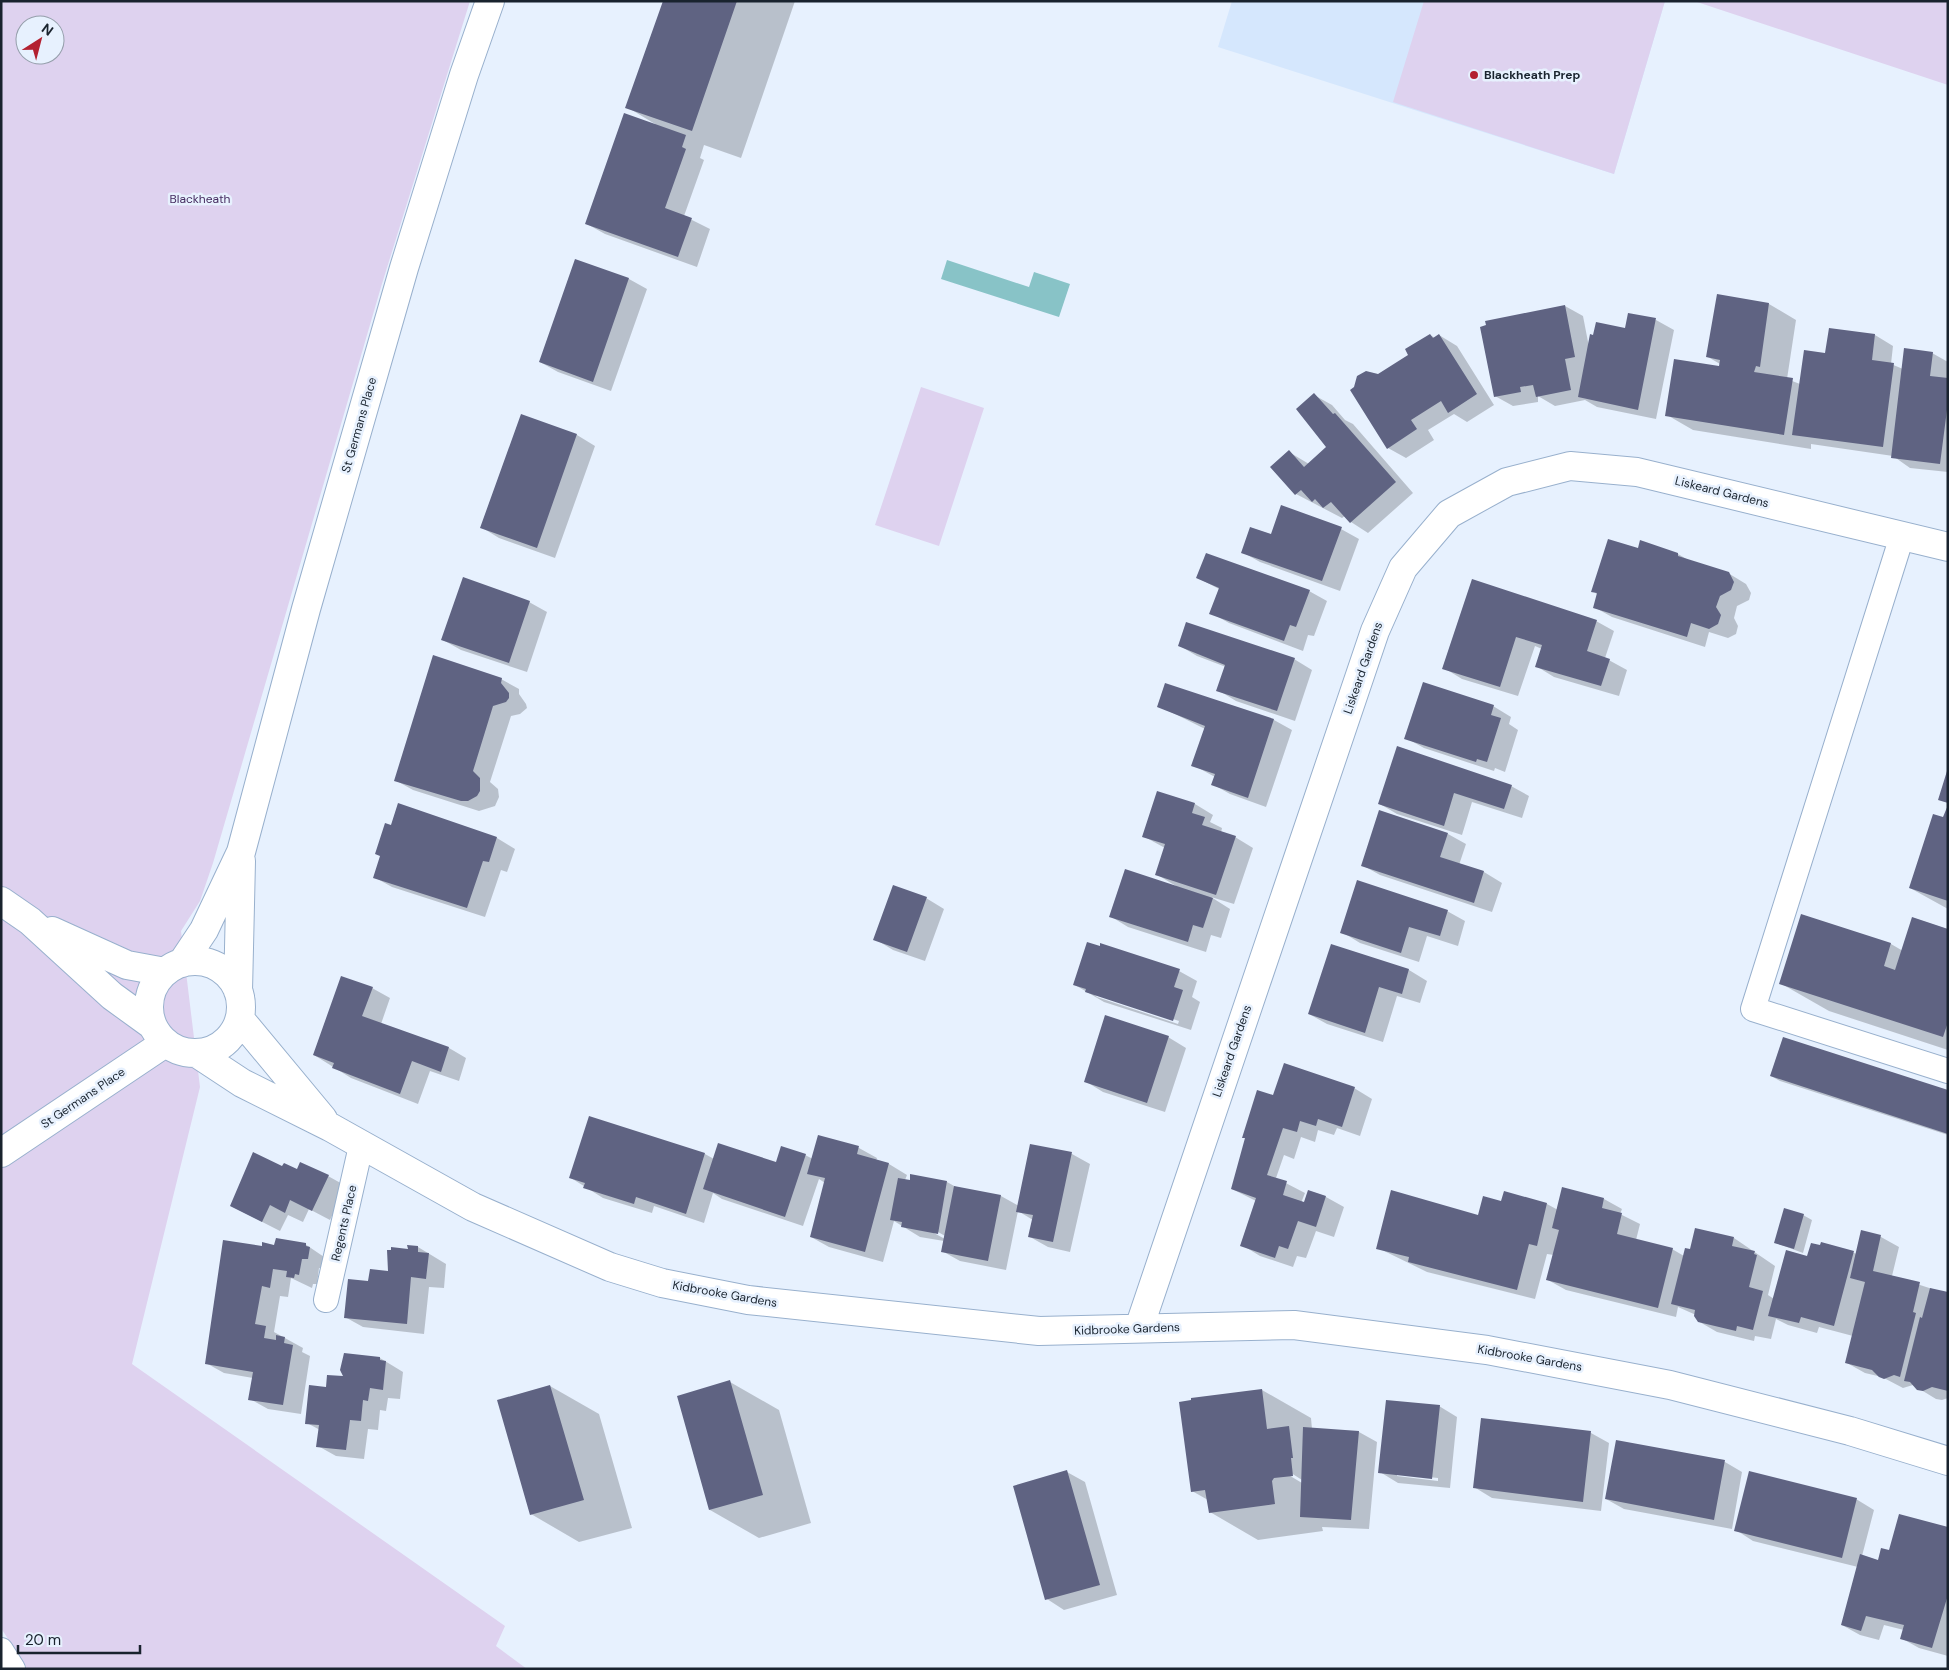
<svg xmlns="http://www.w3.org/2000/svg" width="1949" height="1670" font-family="'DM Sans',sans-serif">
	<rect width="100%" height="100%" fill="#e7f1fe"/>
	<path fill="#d5e7fd" d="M1232,1H1665L1614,174L1218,47Z"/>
	<path fill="#ded2ef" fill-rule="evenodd" d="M1,1H470L381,287L213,863L200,901L181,931L200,1087L132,1364L505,1626L496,1646L527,1669H27L1,1628ZM25,25H55V55H25Z
		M1424,1H1665L1614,174L1393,102Z
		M1694,1H1948V85Z
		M921,387L984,408L939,546L875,525Z"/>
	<path fill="#88c3c7" d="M947,260L1029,287L1034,272L1070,284L1059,317L941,279Z"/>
	<path fill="#0003" fill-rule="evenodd" d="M664,1H795L741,158L704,145L700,158L704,160L684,216L710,229L697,267L605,234L587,224L655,124L627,107Z
		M576,260L629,279L647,289L611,391L558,372L540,362Z
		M1718,296L1769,304L1796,320L1787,379L1800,384L1826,354L1830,329L1875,335L1893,346L1891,364L1903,369L1932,353L1948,362V472L1910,468L1893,456L1811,444V449L1693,430L1667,415L1720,368V364L1708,357Z
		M1565,306L1583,316L1589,347L1656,320L1674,330L1656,419L1597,407L1585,400L1555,406L1538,396V402L1513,406L1495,396L1487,322Z
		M1430,335L1435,338L1439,335L1457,346L1494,405L1467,422L1454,414L1428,430L1434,440L1406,458L1388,448L1378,375L1410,355Z
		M1314,395L1332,405L1345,420L1353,424L1413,493L1368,533L1351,522L1345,516L1342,518L1296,494L1289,452L1309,464L1328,447Z
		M521,416L577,435L595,446L555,558L499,538L481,527Z
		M1341,529L1359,539L1340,591L1260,562L1242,552L1271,536Z
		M1639,549L1678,554L1690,561L1728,573L1746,584L1751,593L1749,600L1737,606L1734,618L1738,626L1736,634L1728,638L1709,632L1705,647L1612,617L1594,607L1598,595L1593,591Z
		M1198,578L1309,591L1327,601L1314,636L1308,635L1303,651L1229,623L1211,613L1219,589Z
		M1473,580L1596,621L1614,631L1605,658L1627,670L1619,696L1554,677L1536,666L1542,649L1535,646L1518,696L1462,679L1444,668Z
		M529,602L547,612L527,672L461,650L443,640Z
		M1180,646L1294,659L1312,670L1295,721L1236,701L1218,690L1226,667L1197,656Z
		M501,679L519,689V694L526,704L527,708L520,714L511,716L490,782L498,789L499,797L495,806L479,811L413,790L395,780Z
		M1166,685L1274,720L1292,730L1266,807L1230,794L1212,784L1215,777L1193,765L1205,729L1159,706Z
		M1493,706L1511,717L1509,724L1518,730L1505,772L1495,768L1494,771L1424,748L1406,738Z
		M1398,747L1511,786L1529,796L1522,818L1472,802L1462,835L1397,814L1380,804Z
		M1158,792L1195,804L1213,815L1210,822L1222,828L1221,833L1235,837L1253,848L1234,904L1211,897L1230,909L1221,938L1211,935L1206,952L1128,927L1110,916L1176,886L1156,874L1165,848L1143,836Z
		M398,805L497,838L515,849L507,872L501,870L485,917L392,887L374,877Z
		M1948,808V909L1910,888Z
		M1448,834L1466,844L1459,865L1484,872L1502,883L1492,912L1380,875L1362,865Z
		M926,898L944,909L925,961L893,950L875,939Z
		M1447,911L1465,921L1458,946L1427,936L1419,962L1360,943L1342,932Z
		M1802,915L1891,944L1903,951L1948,930V1050L1829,1011L1780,983Z
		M1332,945L1409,970L1427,981L1420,1003L1397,996L1383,1042L1327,1024L1309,1014Z
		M1179,971L1197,981L1192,997L1200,1002L1191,1030L1104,1002L1075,985ZM1093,993L1179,1021L1178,1024L1097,997Z
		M372,988L390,998L381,1024L449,1048L466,1058L459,1081L430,1071L418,1104L351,1078L314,1055Z
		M1168,1037L1186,1048L1165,1112L1103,1092L1085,1081Z
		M1771,1076L1948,1091V1135L1780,1081Z
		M1354,1088L1372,1099L1360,1136L1337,1128L1334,1135L1318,1130L1315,1142L1301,1137L1294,1159L1284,1155L1276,1178L1305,1193L1301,1203L1304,1204L1308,1192L1326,1197L1344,1207L1334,1237L1316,1231L1306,1258L1297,1256L1293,1267L1260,1256L1242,1245L1256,1201L1232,1189L1246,1139L1243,1137L1274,1097Z
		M819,1137L859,1148L877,1158L876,1161L889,1164L907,1175L905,1180L911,1181V1176L947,1182L956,1187L1001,1196L1019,1206L1031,1145L1072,1154L1090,1164L1070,1252L1048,1247L1030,1237L1033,1220L1018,1211L1006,1270L960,1261L942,1251L944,1241L920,1237L894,1221L883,1262L829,1247L811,1237L825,1183L819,1179L803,1226L722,1199L713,1193L704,1223L654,1206L652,1213L603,1198L571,1178L705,1154L714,1159L777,1164L805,1155L813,1159ZM933,1229L945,1236V1239L932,1232Z
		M283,1168L328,1176L346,1186L330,1220L309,1209L303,1222L288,1215L280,1231L231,1206Z
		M1505,1193L1547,1204L1558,1210L1604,1199L1622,1209L1620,1214L1640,1224L1636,1240L1672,1249L1684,1256L1691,1251L1734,1238L1775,1266L1768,1295L1774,1299L1822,1243L1857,1254L1862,1232L1881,1237L1899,1247L1892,1276L1948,1294V1398L1942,1400L1936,1399L1913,1385L1903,1388L1882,1377L1865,1373L1847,1363L1853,1336L1819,1327L1817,1333L1788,1325L1776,1319L1771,1339L1755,1336L1754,1341L1717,1332L1698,1321L1696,1315L1678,1307L1676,1317L1566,1290L1548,1280L1554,1255L1547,1254L1535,1299L1427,1272L1378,1248L1479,1217L1502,1202Z
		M1803,1215L1812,1220L1803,1253L1776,1243Z
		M305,1244L327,1259L326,1269L319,1268L317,1284H313L312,1288L291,1278L288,1297L280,1296L274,1332L303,1348L302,1352L310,1356L301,1414L268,1409L250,1399L253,1378L224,1373L206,1363L263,1247Z
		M418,1247L446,1264L444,1288L429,1287L424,1334L363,1327L345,1317L370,1283L389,1272L409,1251Z
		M345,1355L380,1358L403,1372L400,1399L388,1398L386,1411L380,1410L378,1430L368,1429L364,1459L336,1456L318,1446L320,1430L307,1423L327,1388L345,1378Z
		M730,1382L779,1410L811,1523L759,1538L710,1510Z
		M550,1386L599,1414L632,1528L579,1542L531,1514Z
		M1262,1390L1311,1418L1312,1429L1359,1432L1377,1442L1369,1529L1322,1527L1323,1531L1258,1540L1210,1512L1208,1500L1192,1491L1193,1401ZM1288,1471L1302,1480V1483L1287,1474Z
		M1439,1406L1457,1417L1450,1488L1398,1483L1380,1472ZM1397,1474L1438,1478V1481L1397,1476Z
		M1482,1419L1591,1433L1609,1443L1601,1511L1492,1498L1474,1487Z
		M1725,1462L1742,1472L1732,1529L1624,1509L1606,1499Z
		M1067,1472L1085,1482L1117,1595L1064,1610L1047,1599Z
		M1856,1499L1874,1510L1862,1556L1879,1561L1948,1528V1656L1919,1648L1901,1638L1904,1630L1884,1625L1879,1640L1860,1635L1842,1625L1858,1567L1753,1541L1736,1530Z"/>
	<path fill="#5f6382" d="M663,1H737L692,131L625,108Z
		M624,113L686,135L682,147L686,149L665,208L692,218L678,257L585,224Z
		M575,259L629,278L593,382L539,362Z
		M1717,294L1769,303L1760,367L1756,366L1754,372L1793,378L1784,435L1665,416L1674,359L1719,366L1720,360L1706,357Z
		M1565,305L1575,357L1565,359L1571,390L1536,397L1533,385L1520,387L1521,392L1494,397L1480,327L1486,325L1485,321Z
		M1628,313L1656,318L1638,410L1578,397L1590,334L1593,335L1596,322L1625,328Z
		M1829,328L1875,334L1872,360L1894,363L1883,447L1792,435L1804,350L1825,353Z
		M1430,334L1433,338L1439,334L1477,394L1448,413L1441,401L1411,420L1417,429L1387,449L1350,390L1354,387L1357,376L1366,371L1378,374L1408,355L1405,349Z
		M1904,348L1933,352L1930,376L1948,378V402L1940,464L1891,458Z
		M1314,393L1333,414L1335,413L1396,482L1350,523L1331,502L1323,508L1315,499L1312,502L1301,490L1295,495L1270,467L1289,450L1304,467L1326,447L1296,409Z
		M521,414L577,434L537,548L480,528Z
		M1281,505L1342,527L1322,581L1241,553L1250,527L1271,534Z
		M1608,539L1638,548L1640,540L1678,553V556L1729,572L1734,582L1731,590L1720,596L1716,607L1721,615L1718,624L1709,629L1691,623L1687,637L1593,608L1597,593L1591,592Z
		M1206,553L1310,590L1296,627L1290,625L1284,641L1209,614L1219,588L1196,578Z
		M463,577L530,601L509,663L441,640Z
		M1472,579L1597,620L1587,651L1610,659L1601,686L1535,667L1542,645L1516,637L1500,687L1442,669Z
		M1186,622L1295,658L1277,711L1216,691L1225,665L1178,646Z
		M433,655L502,678L501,683L509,693V698L506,702L493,706L473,771L480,778V791L477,796L468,801H461L394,781Z
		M1423,682L1494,705L1491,715L1501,718L1487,762L1477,759L1476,762L1404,739Z
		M1165,683L1274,719L1248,798L1211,785L1215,774L1191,766L1205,726L1157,707Z
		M1397,746L1512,785L1504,809L1454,793L1444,826L1378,804Z
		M1947,771H1948V803L1938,800Z
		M1157,791L1195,803L1192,813L1205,817L1202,825L1236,836L1216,895L1155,875L1165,844L1142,837Z
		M398,803L497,837L489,862L483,861L467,908L373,878L380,856L375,854L385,823L391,825Z
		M1948,805V901L1909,888L1933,814L1943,817Z
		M1379,810L1448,833L1440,857L1484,871L1474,903L1361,866Z
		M1125,869L1213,898L1203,928L1193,925L1188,942L1109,917Z
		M1357,880L1448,910L1440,936L1409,927L1401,953L1340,933Z
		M893,885L927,897L907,952L873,940Z
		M1801,914L1891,943L1884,966L1895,970L1912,917L1948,929V1022L1943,1037L1779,984Z
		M1087,942L1100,946V943L1180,969L1174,987L1183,990L1173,1021L1085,992L1086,989L1073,985Z
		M1331,944L1409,969L1402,994L1379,987L1365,1033L1308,1014Z
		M341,976L373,987L362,1016L449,1047L441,1072L412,1061L400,1094L332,1068L334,1063L313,1055Z
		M1105,1015L1169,1036L1147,1103L1084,1082Z
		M1783,1037L1948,1090V1134L1770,1076Z
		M1284,1063L1355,1087L1342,1127L1318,1119L1316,1126L1300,1121L1297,1132L1283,1128L1267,1175L1287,1181L1283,1195L1304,1202L1308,1190L1326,1196L1316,1227L1298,1221L1288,1249L1279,1246L1275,1258L1240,1246L1256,1198L1231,1189L1245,1138H1242L1257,1090L1273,1095Z
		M589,1116L705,1153L686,1214L636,1197L634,1204L583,1188L585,1183L569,1178Z
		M818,1135L859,1146L857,1154L889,1163L865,1252L810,1237L825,1178L807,1174Z
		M718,1143L776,1162L781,1146L806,1154L785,1217L703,1189Z
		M1030,1144L1072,1152L1053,1242L1028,1237L1033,1215L1016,1212Z
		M253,1152L282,1166L284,1163L297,1169L300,1162L329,1175L312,1211L290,1200L285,1213L270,1205L262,1222L230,1206Z
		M910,1174L947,1181L938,1234L901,1227L902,1222L890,1220L898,1178L910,1180Z
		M954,1186L1001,1195L988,1261L941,1252Z
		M1562,1187L1604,1198L1602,1208L1622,1213L1617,1234L1673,1248L1658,1308L1546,1280L1559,1230L1552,1228Z
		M1391,1190L1478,1215L1483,1196L1501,1201L1504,1191L1547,1203L1537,1246L1529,1244L1517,1290L1408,1262L1409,1257L1376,1249Z
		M1784,1208L1804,1214L1794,1249L1774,1243Z
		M1695,1228L1734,1237L1732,1246L1755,1251L1754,1254L1757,1255L1749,1287L1763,1291L1753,1330L1737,1326L1736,1331L1698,1322L1694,1316L1695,1310L1671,1304L1685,1248L1690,1249Z
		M1861,1230L1881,1235L1873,1271L1920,1282L1913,1312L1916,1313L1900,1377L1894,1375L1884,1379L1879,1377L1872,1370L1845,1363L1865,1282L1850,1278Z
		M276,1238L306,1243V1246L310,1247L308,1259H302L299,1275L295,1274L294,1278L286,1277L287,1271L273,1269L270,1288L262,1286L255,1324L266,1326L264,1338L276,1340V1335L285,1337L284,1343L293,1345L283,1405L248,1400L253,1372L205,1364L223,1240L262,1246V1242L274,1245Z
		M1821,1242L1854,1251L1834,1326L1801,1317L1799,1323L1768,1316L1786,1250L1807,1256L1811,1243L1820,1245Z
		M407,1245L418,1246V1252L429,1253L426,1279L411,1277L407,1324L344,1318L348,1279L368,1281L370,1269L388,1271L387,1250H391V1247L408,1249Z
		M1930,1288L1948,1292V1391L1932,1387L1923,1391L1917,1390L1910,1382L1904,1381L1920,1317L1922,1318Z
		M344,1353L380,1357V1360L386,1361L383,1390L370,1388L368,1401L363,1400L361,1421L350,1420L346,1450L316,1447L319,1425L305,1424L309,1385L326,1387L327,1375L343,1376L340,1370Z
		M730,1380L763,1495L709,1510L677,1396Z
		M550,1385L584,1500L530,1515L497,1400Z
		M1262,1389L1267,1429L1289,1426L1293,1458H1291L1293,1476L1274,1478L1272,1481L1275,1504L1209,1513L1205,1490L1191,1492L1179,1402L1191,1400V1398Z
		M1386,1400L1440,1405L1432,1479L1378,1473Z
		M1481,1418L1591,1431L1583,1502L1473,1488Z
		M1303,1427L1359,1431L1351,1520L1300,1517Z
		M1616,1440L1725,1460L1714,1520L1605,1499Z
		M1067,1470L1100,1585L1045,1600L1013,1486Z
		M1749,1471L1857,1498L1842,1558L1734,1531Z
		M1899,1514L1948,1527V1595L1932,1648L1900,1639L1904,1625L1866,1616L1861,1631L1841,1625L1860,1554L1878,1560L1881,1548L1889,1550Z"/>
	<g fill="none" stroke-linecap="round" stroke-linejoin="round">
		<g stroke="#98b0cd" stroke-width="26">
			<path id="service" d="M1902,536L1753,1009L1948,1071
				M326,1300L361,1146
				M1,1650L13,1669"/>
		</g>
		<g stroke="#98b0cd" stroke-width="30">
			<path id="minor" d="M1,901L30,921L112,996L152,1025
				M52,931L127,965L165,972
				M149 1007a46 46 0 1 1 92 0a46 46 0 1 1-92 0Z
				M182,963L204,930L241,852L306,609L404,268L464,75L490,1
				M238,991L241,861
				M240,1019L323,1119
				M198,1054L242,1083L330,1127L473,1207L610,1267L662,1283L748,1300L1039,1331L1294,1325L1487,1350L1670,1385L1850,1431L1948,1461
				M1,1153L165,1043
				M1139,1328L1375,631L1403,568L1449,514L1507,482L1570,466L1637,472L1948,547"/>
		</g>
		<use href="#service" stroke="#fff" stroke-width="24"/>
		<use href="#minor" stroke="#fff" stroke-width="28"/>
	</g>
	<circle fill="#b32131" stroke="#e7f1fe" stroke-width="2" cx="1474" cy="75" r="5"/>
	<g text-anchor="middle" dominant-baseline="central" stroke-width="5" stroke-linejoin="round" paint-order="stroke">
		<g font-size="12" font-weight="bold" fill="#19232e" stroke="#e7f1fe" text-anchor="start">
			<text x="1484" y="75">Blackheath Prep</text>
		</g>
		<g font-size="12" fill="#462d61" stroke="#e7f1fe">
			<text x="200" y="199">Blackheath</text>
		</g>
		<g font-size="12" fill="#19232e" stroke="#e7f1fe">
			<text transform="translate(359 425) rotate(-74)">St Germans Place</text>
			<text transform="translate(1722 492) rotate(14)">Liskeard Gardens</text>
			<text transform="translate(1363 668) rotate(-71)">Liskeard Gardens</text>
			<text transform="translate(1232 1051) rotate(-71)">Liskeard Gardens</text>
			<text transform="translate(83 1098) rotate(-34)">St Germans Place</text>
			<text transform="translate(344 1223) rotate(-77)">Regents Place</text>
			<text transform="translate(725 1294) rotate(10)">Kidbrooke Gardens</text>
			<text transform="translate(1127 1329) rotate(-2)">Kidbrooke Gardens</text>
			<text transform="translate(1530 1358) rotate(10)">Kidbrooke Gardens</text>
		</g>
	</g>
	<rect width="1949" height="1670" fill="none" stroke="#19232e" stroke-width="5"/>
	<g transform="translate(40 40) rotate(36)"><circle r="24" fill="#e7f1fe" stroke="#959fab"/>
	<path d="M0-4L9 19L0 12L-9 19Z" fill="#b32131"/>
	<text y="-8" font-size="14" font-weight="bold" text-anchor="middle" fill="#19232e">N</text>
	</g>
	<path d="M18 1645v8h122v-8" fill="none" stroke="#19232e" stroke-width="2.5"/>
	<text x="25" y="1645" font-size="15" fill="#19232e" stroke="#e7f1fe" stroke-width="4" paint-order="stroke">20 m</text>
</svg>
